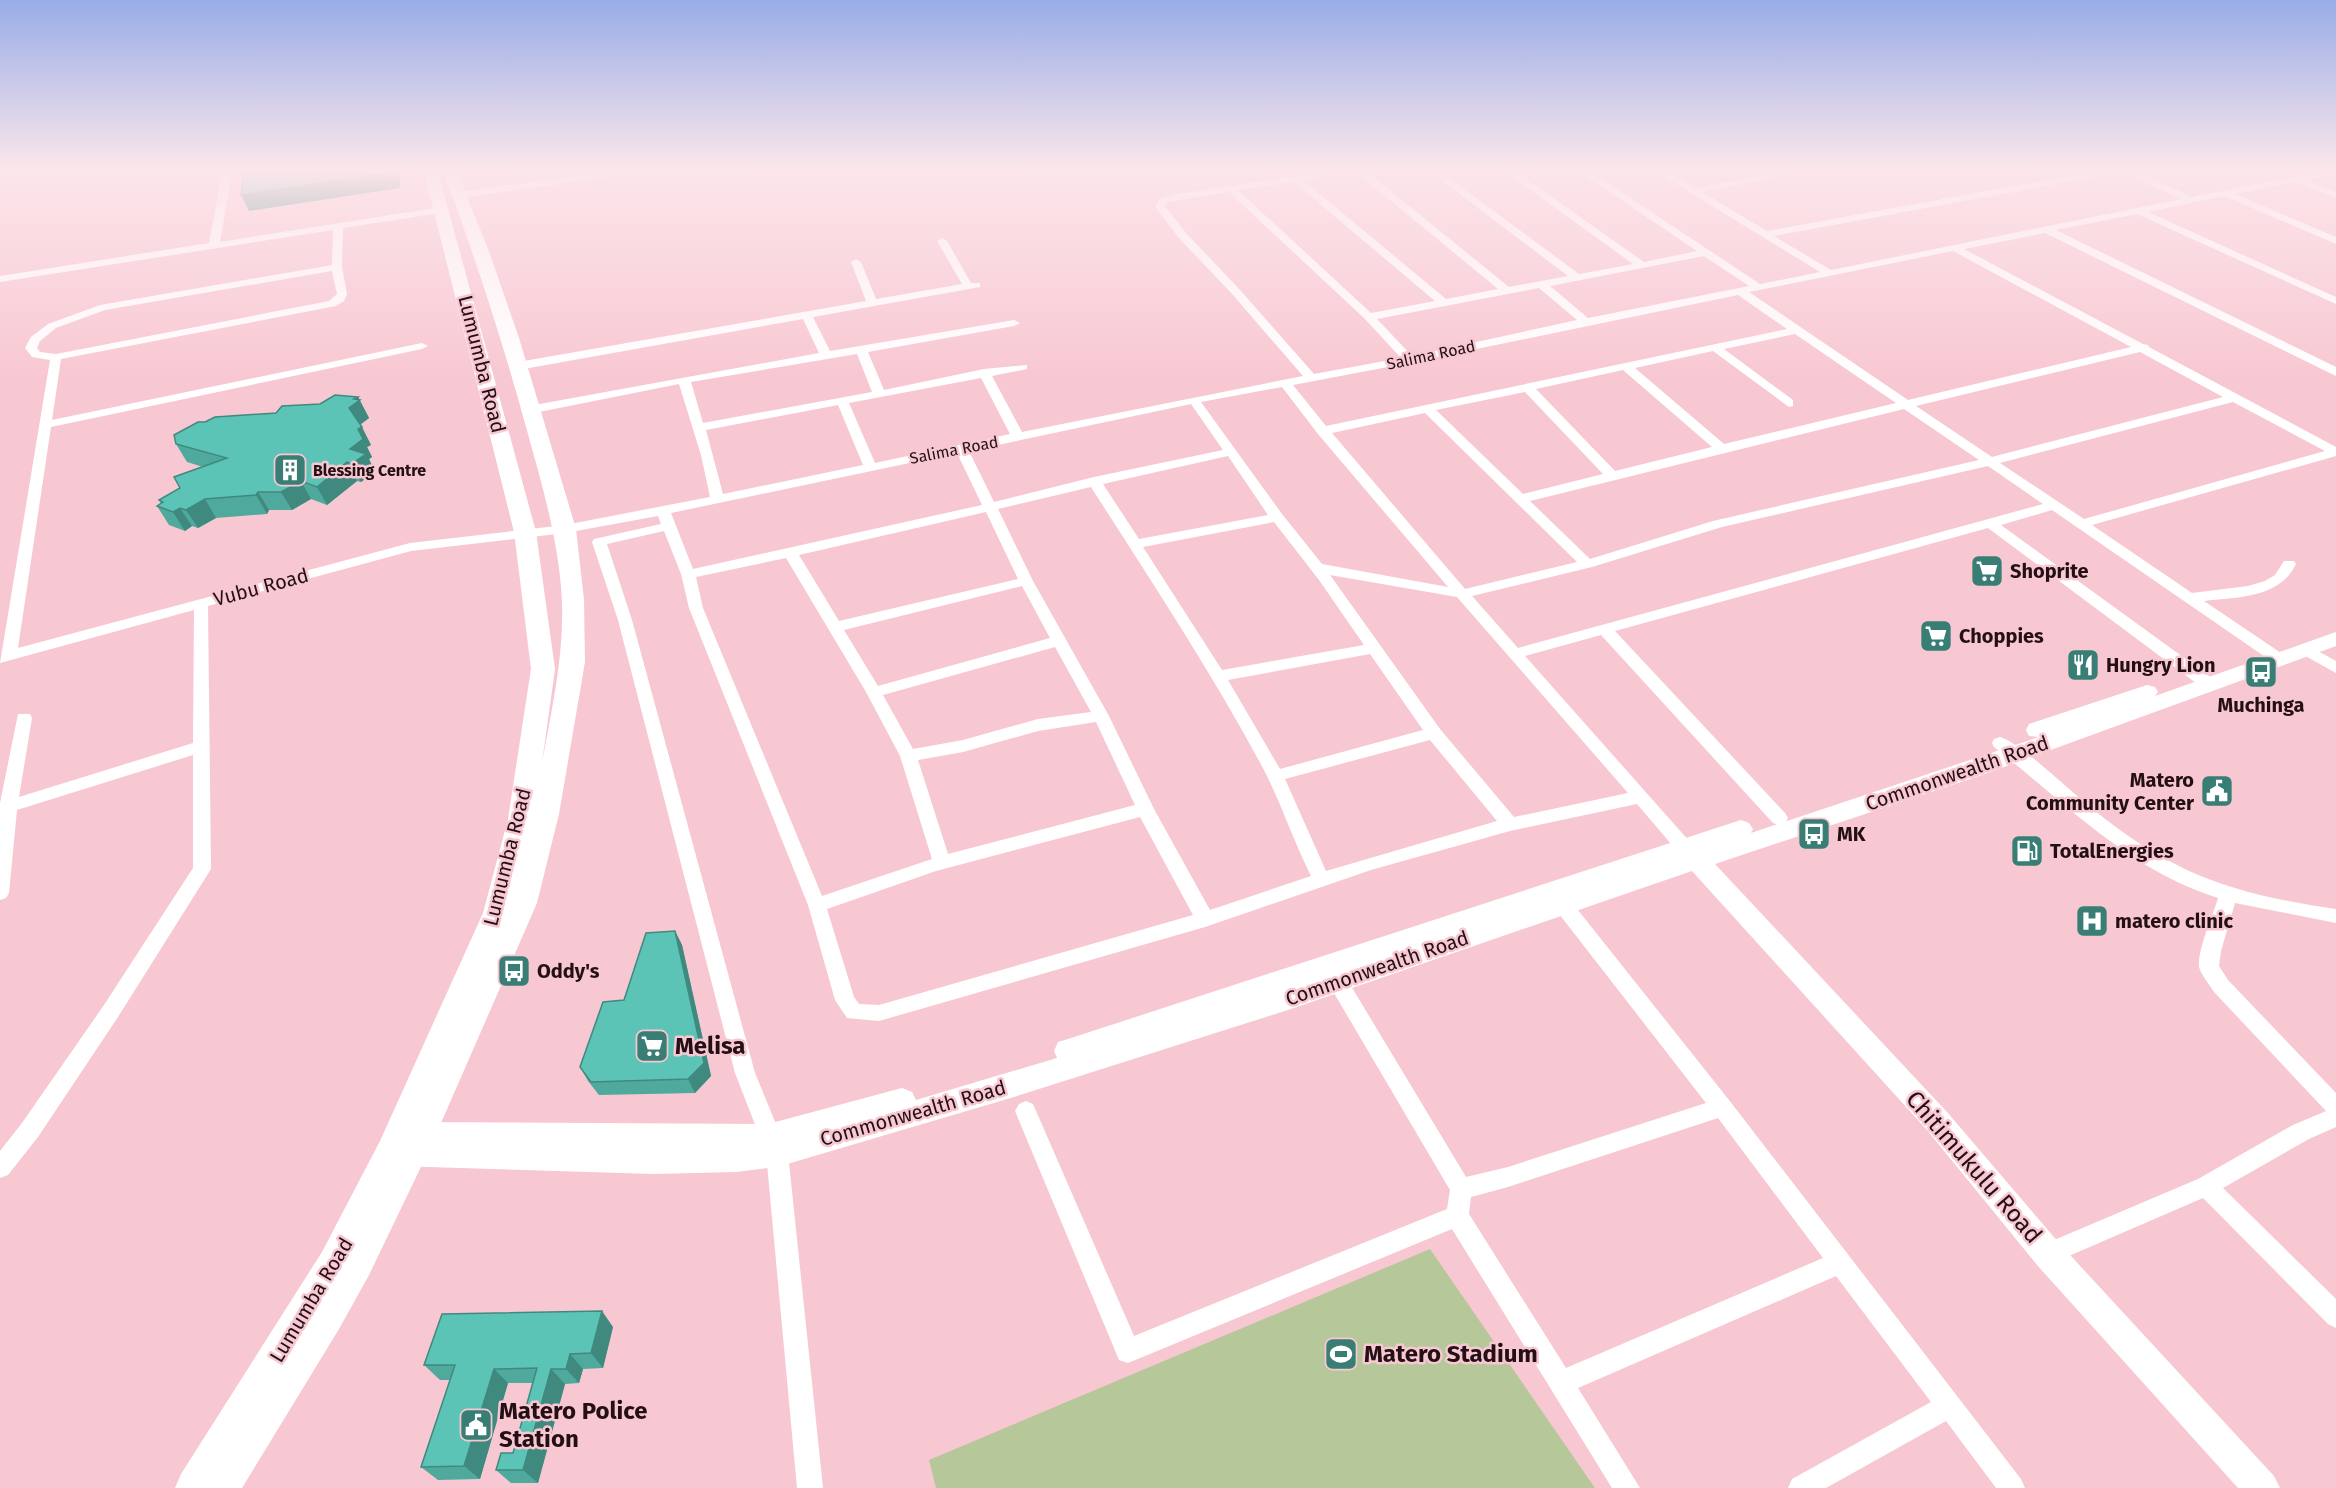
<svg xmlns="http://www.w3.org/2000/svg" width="2336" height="1488" font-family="'Fira Sans',sans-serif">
	<rect width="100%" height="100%" fill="#f8c8d2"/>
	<path fill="#b6c799" d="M1430,1249L1595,1488H936L929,1460Z"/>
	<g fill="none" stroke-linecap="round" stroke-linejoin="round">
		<path fill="#fff" fill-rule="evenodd" d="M223,168H233L220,242L441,207L446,210L441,213L343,228L342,267L347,294L344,301L336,306L61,359L52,420L422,343L428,346L422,349L51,427L18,648L410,543L565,525L710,497L701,455L679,384L529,414L523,410L529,406L819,353L803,319L518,370L512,366L518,362L866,301L851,262L856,259L861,262L876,299L962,284L937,241L942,238L947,241L971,283H980V287L813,317L830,351L1014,320L1020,323L1014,326L868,352L884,390L984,369L1027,365V369L992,376L1022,432L1303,376L1233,295L1178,237L1155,206L1161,198L1177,194L1345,168H1369L1365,170L1509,287L1568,276L1425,168H1436L1579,274L1633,264L1500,168H1511L1644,262L1697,251L1574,168H1585L1760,284L1820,272L1650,168H1662L1694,188L1805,168H1826L1702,192L1767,231L2112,168H2133L2192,197L2336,168V174L2307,180L2336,192V198L2296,182L2235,194L2336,237V244L2224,196L2148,212L2336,297V304L2137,214L2056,230L2336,367V376L2045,233L1964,249L2143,344L2148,345L2149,347L2336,447V456L2092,525L2192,593L2248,586L2265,581L2275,575L2284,561H2294L2296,564C2279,599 2238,597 2204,601L2284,655L2287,659L2284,663H2274L2052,510L2001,525L2216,681L2218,685L2216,689H2204L1988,528L1615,631L1785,813L1788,818L1785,823L1779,825L1773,823L1601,635L1525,656L1690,842L1693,847L1690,852L1684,854L1678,852L1637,804L1510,831L1371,870L1205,927L879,1021L847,1018L835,1000L808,905L689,608L681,574L664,531L607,544L632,620L755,1073L788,1153L823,1488H797L766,1153L735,1073L618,620L592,542L594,539L661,524L658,516L565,533L411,551L208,606L211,869L118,1017L38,1137L8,1175L0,1178V1151L22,1123L104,1005L193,868V755L17,810L9,893L6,898L0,900V803L18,714H30L32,718L19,797L193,743L194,610L0,663L50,360L32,357L25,348L31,337L48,324L100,305L332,265L333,230L0,282V276L209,243ZM1356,172L1498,289L1446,299L1303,180ZM2122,172L2181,199L1831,270L1774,236ZM1294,182L1435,301L1371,313L1238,190ZM1229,192L1365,319L1401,358L1314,374L1241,291L1186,233L1165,206L1167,202ZM1953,251L2131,347L1908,400L1749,292ZM1704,256L1749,286L1588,318L1550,286ZM332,271L337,294L329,301L56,354L40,352L37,348L40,341L56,328L105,310ZM1539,288L1577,320L1412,356L1377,319ZM1738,295L1787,329L1326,426L1293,385L1409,363ZM1795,334L1896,403L1724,444L1635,368L1713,351L1789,407L1793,406V400L1724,349ZM2140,352L2223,397L1992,457L1916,406ZM857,354L872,392L703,423L691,382ZM1623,370L1712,447L1615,471L1536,389ZM981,378L1010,434L875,463L849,403ZM1282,387L1318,434L1448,587L1322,564L1282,514L1201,402ZM1525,392L1603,474L1523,494L1436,410ZM2233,402L2325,451L2084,519L2000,463ZM1191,404L1223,450L1094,477L994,502L969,451ZM838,405L863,465L723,494L706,430ZM1904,409L1979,460L1713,521L1590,559L1530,501ZM1425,413L1577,562L1465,589L1332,433ZM957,453L982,505L693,569L671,513ZM1228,456L1268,515L1139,539L1103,484ZM1988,466L2043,504L1518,648L1472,596L1592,567L1722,527ZM1091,487C1151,581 1213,674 1265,772C1282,806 1294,842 1311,876L1210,910L1154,809L1109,716L1033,581L998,509ZM986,512L1018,579L839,621L799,555ZM1274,522L1319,580L1364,645L1222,670L1143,547ZM786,558L866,692L900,756L932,859L822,896L703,608L696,577ZM1330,575L1457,597L1628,793L1514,817L1440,729ZM1022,586L1050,638L878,686L844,630ZM1055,647L1091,712L1038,719L963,740L913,749L883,695ZM1370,654L1423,730L1280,769L1228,680ZM1096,722L1135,805L948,854L918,760L963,752L1038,731ZM1430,740L1497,821L1326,871L1285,779ZM1140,817L1193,915L879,1005L859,1004L854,997L827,909L936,871Z
			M630,168H656L651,171L458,198L453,195L458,192Z
			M2305,644L2336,661V673L2300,653L2297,649L2300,645Z
			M2000,737C2021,743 2073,794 2094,810C2175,876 2235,894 2336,909V923L2235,903L2221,951L2219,966L2228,980L2336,1093V1127L2309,1139L2223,1188L2336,1299V1328L2328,1324L2203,1198L2048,1265L2040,1262L2037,1254L2040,1246L2198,1179L2293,1125L2326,1111L2214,992C2210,985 2201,975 2199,967C2197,951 2213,915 2218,898C2127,869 2067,804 1994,747L1992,743L1994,739Z
			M1563,898L1570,900L1729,1100L2021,1479L2025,1488H1996L1946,1421L1826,1488H1788L1792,1479L1931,1402L1836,1276L1578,1388L1640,1488H1612L1452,1229L1128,1363L1119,1360L1015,1111L1019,1104L1026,1101L1033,1104L1134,1336L1447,1209L1450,1190L1331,988L1328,982L1331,976L1338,974L1345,976L1466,1177L1508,1167L1706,1103L1556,910L1554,905L1556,900ZM1718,1118L1823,1258L1566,1368L1469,1214L1471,1197L1508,1187Z"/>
		<path fill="#fff" fill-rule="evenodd" d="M2336,632V646L1982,775L1715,864L1947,1112L2059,1243L2274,1476L2280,1488H2238L2037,1265L1927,1130L1692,871L1288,1010L1014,1097L777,1167L736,1172L654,1174L396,1166L386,1162L381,1152L386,1142L393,1139L391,1135L396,1126L406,1122L768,1124L902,1088L912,1092L916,1100L1057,1058L1054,1051L1058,1042L1068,1039L1741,820L1749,823L1753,829L1751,833L2039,737L2029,736L2026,730L2029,724L2147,685L2155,687L2158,692L2155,696Z"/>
		<path fill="#fff" fill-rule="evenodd" d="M423,168H437L536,532L555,669L542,763C552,708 564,656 562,601C559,541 542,485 526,427C502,339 474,254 442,168H456L491,257L519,338L576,529L584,600L585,662L559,814L537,903L431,1146L369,1275L339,1329L242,1488H175L181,1474L322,1252L380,1141L483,913L508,819L531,669L514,532Z"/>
	</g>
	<path fill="#4fa99d" d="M358,397L369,418L360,425L371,445L367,447L372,457L369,459L375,472L361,482L357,481L327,505L311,499L292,510H269L267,514L216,518L198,528L192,526L185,531L169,525L157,506L161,504L159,500L180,488L203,467L187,462L176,444L205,422L276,413Z
		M675,931L682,945L711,1076L695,1093L599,1095L588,1081L580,1067L624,1000Z
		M613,1327L603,1368L583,1369L579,1383L565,1384L538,1483H511L496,1470L513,1453L533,1383H508L480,1479L438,1480L421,1467L450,1380H440L424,1365Z"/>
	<path fill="#40897f" d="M394,168H400V188L249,211L241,195Z
		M358,397L369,418L358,426L349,408L354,399Z
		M362,427L371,445L367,447L372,457L369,459L375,472L361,482L351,464L350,449L358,429Z
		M347,462L357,481L327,505L317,487Z
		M301,481L311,499L292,510L281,492Z
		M258,492L269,510L267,514L256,495Z
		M205,499L216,518L198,528L186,510Z
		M180,508L192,526L185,531L173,512Z
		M675,931L682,945L711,1076L695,1093L688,1079Z
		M602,1311L613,1327L603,1368L591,1353Z
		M570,1354L583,1369L579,1383L566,1369Z
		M494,1369L508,1383L480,1479L464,1466Z
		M551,1369L565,1384L538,1483L523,1470Z"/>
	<path fill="#5cc4b6" stroke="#40897f" stroke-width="1.5" d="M271,168H394V172L241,195L244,172Z
		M335,395L358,397L354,399L360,400L349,408L362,427L358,429L363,439L350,449L366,454L351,464L347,462L317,487L301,481L281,492H258L256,495L205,499L186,510L180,508L173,512L157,506L163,502L159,500L180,488L174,477L227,458L176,444L174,435L198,422H205L215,417L276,413L282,406L320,404Z
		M675,931L704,1063L688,1079L591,1082L580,1067L603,1002L624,1000L646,933Z
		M602,1311L591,1353L570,1354L566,1369H551L523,1470H496L501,1453H513L537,1368L494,1369L464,1466L421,1467L455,1365H424L442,1314Z"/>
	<linearGradient id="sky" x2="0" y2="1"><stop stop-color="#98ade7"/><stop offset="0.45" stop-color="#fce6eb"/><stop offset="1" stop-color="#fce6eb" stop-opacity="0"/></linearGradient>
	<rect width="2336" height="376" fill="url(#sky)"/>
	<defs>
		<g id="building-square" transform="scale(1.725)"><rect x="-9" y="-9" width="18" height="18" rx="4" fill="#387e75" stroke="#f8c8d2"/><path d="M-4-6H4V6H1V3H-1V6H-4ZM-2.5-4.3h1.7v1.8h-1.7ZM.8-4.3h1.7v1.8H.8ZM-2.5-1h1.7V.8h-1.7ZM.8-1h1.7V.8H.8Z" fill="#fff"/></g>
		<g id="supermarket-square" transform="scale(1.725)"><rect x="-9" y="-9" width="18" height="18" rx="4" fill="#387e75" stroke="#f8c8d2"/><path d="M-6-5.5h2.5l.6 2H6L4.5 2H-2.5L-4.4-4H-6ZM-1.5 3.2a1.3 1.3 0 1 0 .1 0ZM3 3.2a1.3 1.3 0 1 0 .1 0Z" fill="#fff"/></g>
		<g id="restaurant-square" transform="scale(1.725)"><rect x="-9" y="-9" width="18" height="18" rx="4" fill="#387e75" stroke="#f8c8d2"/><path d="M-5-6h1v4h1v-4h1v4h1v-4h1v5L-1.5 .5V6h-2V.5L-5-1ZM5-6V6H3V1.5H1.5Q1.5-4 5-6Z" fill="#fff"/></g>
		<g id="bus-square" transform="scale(1.725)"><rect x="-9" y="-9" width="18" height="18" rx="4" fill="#387e75" stroke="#f8c8d2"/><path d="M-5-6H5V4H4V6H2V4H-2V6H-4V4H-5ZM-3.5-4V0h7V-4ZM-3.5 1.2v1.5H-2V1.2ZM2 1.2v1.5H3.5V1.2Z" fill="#fff"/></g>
		<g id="civic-square" transform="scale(1.725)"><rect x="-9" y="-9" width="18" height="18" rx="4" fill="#387e75" stroke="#f8c8d2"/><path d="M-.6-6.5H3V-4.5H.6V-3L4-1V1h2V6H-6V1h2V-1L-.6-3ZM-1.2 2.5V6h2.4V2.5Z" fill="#fff"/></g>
		<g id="fuel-square" transform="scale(1.725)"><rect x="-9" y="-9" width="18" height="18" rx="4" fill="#387e75" stroke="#f8c8d2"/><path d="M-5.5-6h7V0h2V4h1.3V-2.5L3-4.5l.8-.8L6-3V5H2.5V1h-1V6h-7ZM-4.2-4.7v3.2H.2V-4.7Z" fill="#fff"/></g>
		<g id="hospital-square" transform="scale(1.725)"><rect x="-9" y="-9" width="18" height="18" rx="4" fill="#387e75" stroke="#f8c8d2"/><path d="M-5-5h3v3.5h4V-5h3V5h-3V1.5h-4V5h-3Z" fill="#fff"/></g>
		<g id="stadium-square" transform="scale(1.725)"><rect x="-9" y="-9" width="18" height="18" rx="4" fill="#387e75" stroke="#f8c8d2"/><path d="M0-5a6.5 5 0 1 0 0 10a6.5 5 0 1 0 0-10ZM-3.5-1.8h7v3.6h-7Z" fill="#fff"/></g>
	</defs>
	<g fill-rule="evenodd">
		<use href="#building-square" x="290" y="470"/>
		<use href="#supermarket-square" x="1987" y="571"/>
		<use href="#supermarket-square" x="1936" y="636"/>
		<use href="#restaurant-square" x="2083" y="665"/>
		<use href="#bus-square" x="2261" y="672"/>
		<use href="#civic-square" x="2217" y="791"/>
		<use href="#bus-square" x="1814" y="834"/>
		<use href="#fuel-square" x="2027" y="851"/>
		<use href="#hospital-square" x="2092" y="921"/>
		<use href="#bus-square" x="514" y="971"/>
		<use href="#supermarket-square" x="652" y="1046"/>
		<use href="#stadium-square" x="1341" y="1354"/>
		<use href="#civic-square" x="476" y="1425"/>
	</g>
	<g text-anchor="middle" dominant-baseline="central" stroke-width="5" stroke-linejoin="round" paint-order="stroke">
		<g font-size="16" fill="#230f14" stroke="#f8c8d2">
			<text transform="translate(1431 355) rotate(-12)">Salima Road</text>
			<text transform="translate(954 450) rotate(-11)">Salima Road</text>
		</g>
		<g font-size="16" font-weight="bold" fill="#230f14" stroke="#f8c8d2" text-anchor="start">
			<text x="313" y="470">Blessing Centre</text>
		</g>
		<g font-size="20" fill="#230f14" stroke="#f8c8d2">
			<text transform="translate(482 364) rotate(76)">Lumumba Road</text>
			<text transform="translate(261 587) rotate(-15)">Vubu Road</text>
			<text transform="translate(1957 773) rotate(-19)">Commonwealth Road</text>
			<text transform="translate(507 857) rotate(-76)">Lumumba Road</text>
			<text transform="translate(1377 968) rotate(-19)">Commonwealth Road</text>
			<text transform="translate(913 1113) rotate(-16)">Commonwealth Road</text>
			<text transform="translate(311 1300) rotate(-59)">Lumumba Road</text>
		</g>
		<g font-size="20" font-weight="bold" fill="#230f14" stroke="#f8c8d2" text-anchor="start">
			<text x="2010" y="571">Shoprite</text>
			<text x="1959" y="636">Choppies</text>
			<text x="2106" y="665">Hungry Lion</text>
			<text x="2261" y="705" text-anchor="middle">Muchinga</text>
			<text x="2194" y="780" text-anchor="end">Matero<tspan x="2194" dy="23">Community Center</tspan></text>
			<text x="1837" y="834">MK</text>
			<text x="2050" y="851">TotalEnergies</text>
			<text x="2115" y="921">matero clinic</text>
			<text x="537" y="971">Oddy's</text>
		</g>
		<g font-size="24" font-weight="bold" fill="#230f14" stroke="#f8c8d2" text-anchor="start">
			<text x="675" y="1046">Melisa</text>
			<text x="1364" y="1354">Matero Stadium</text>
			<text x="499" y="1411">Matero Police<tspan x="499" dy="28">Station</tspan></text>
		</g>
		<g font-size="24" fill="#230f14" stroke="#f8c8d2">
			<text transform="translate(1974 1167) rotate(49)">Chitimukulu Road</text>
		</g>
	</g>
</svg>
